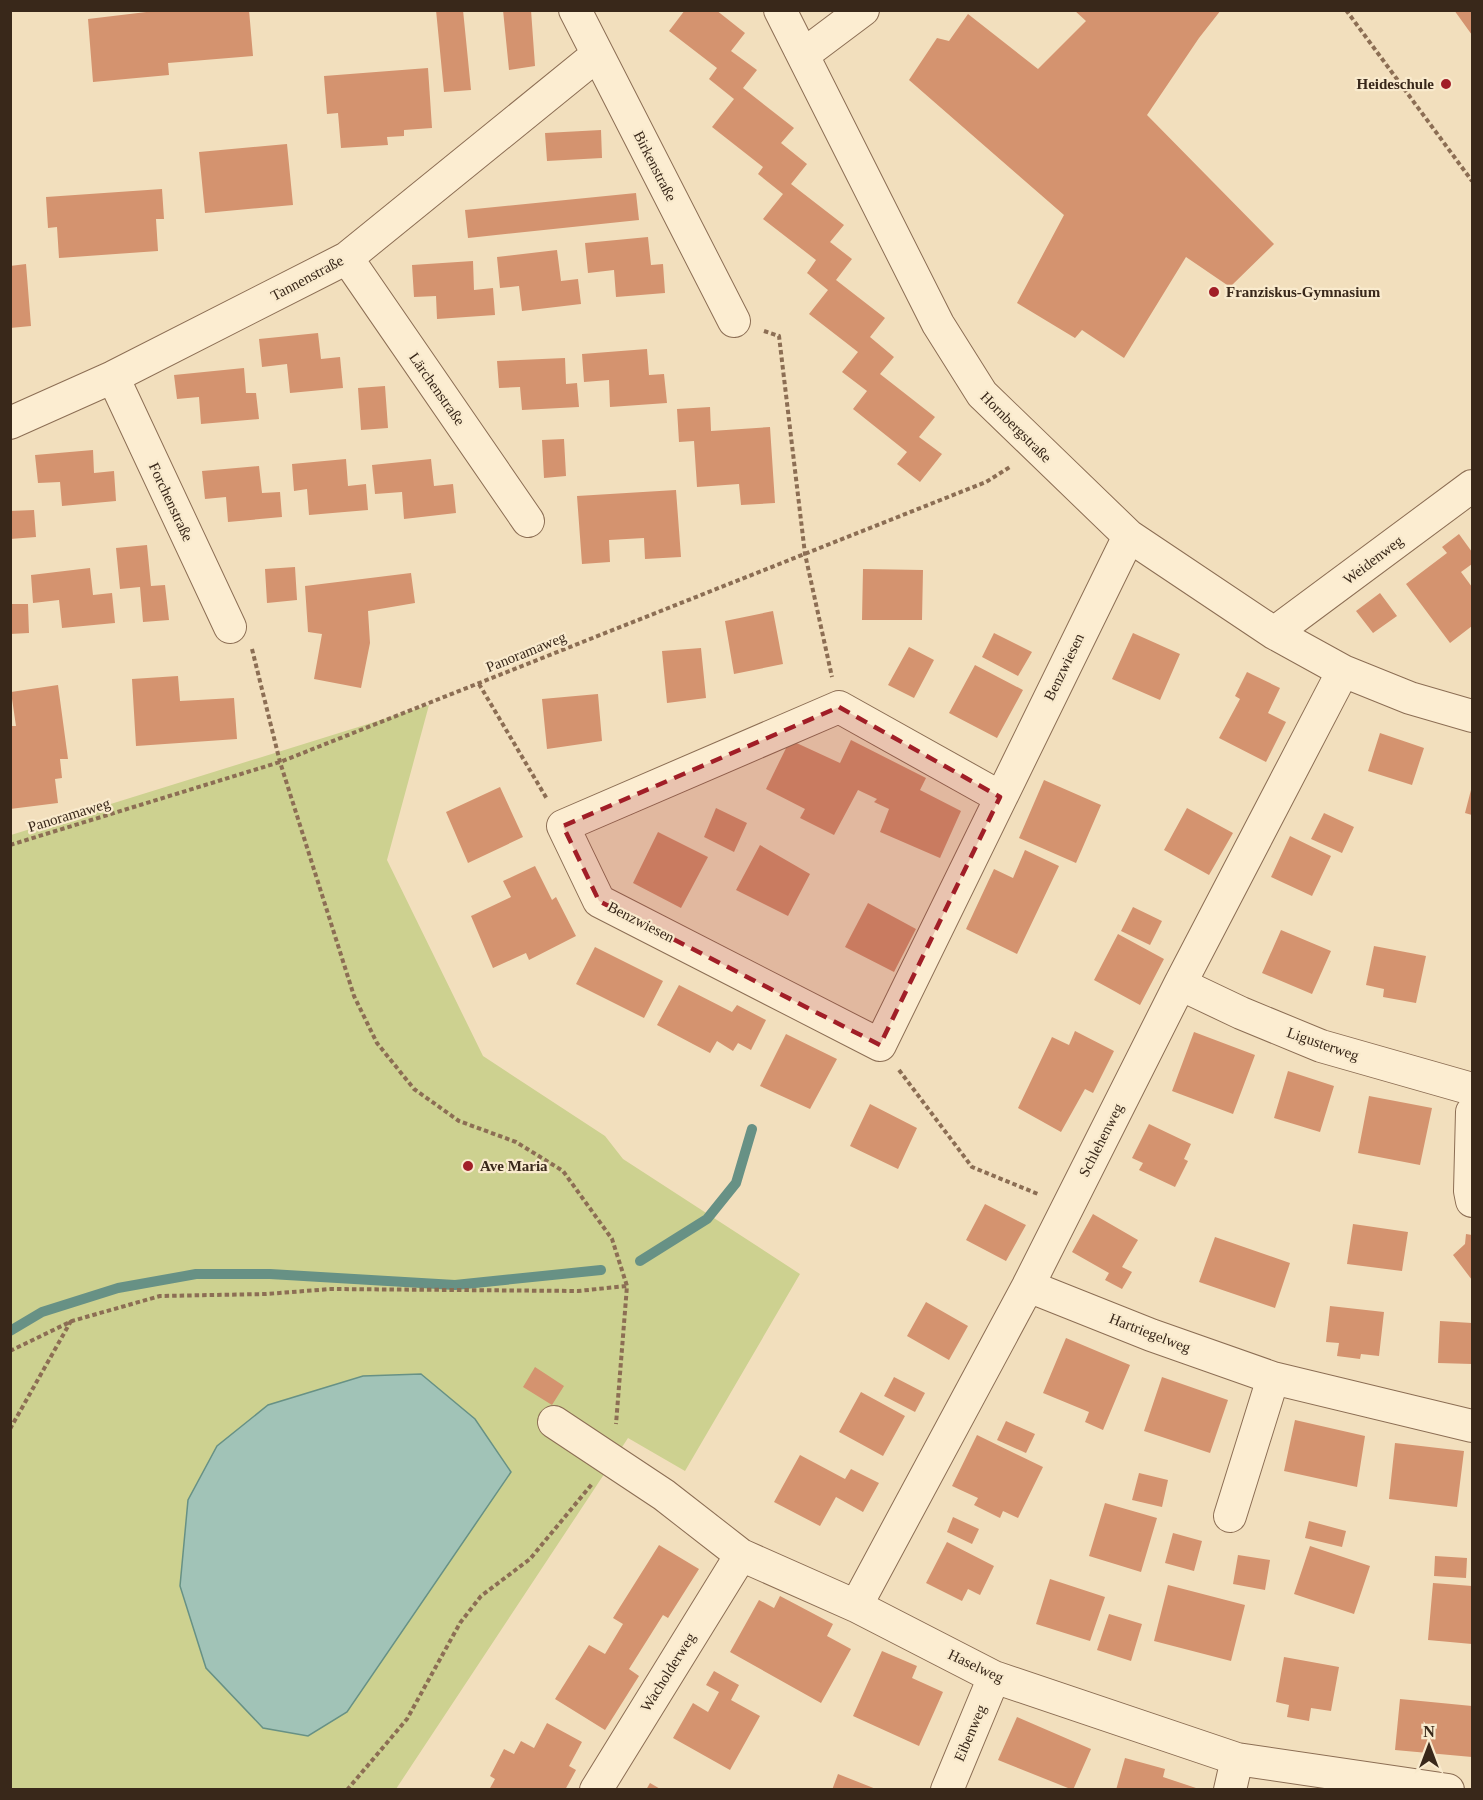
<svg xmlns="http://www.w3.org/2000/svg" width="1483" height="1800" font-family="Georgia,serif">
	<rect width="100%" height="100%" fill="#f2dfbd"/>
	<path fill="#cdd190" d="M429,705L387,860L483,1056L605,1136L623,1159L800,1274L685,1471L628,1438L396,1789L11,1790V835Z"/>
	<path fill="#a1c3b7" stroke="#679185" stroke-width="1.5" d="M421,1374L475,1419L511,1472L347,1712L308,1736L263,1728L206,1668L180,1586L188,1500L217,1446L268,1405L363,1376Z"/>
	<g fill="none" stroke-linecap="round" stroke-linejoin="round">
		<path stroke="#679185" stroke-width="10" d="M640,1261L707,1219L736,1183L752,1129
			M10,1331L42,1312L118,1288L196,1274H270L455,1285L601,1270"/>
	</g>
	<path fill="#d4936f" d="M163,10H249L253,56L168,63L169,75L93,82L88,19Z
		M436,10H463L471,90L444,92Z
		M503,10H531L535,66L509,70Z
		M685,10H716L745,33L731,51L757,70L743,88L794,128L781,143L807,164L791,184L844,225L830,242L852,259L836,280L885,318L870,337L894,357L880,374L935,417L919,437L942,454L920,482L897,464L907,452L853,409L867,391L842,372L858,352L809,314L828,290L807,273L816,260L763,219L783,194L758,174L763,167L712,127L734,99L709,79L717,68L669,31Z
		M1074,10H1221L1199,38L1147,115L1274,244L1230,287L1186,257L1124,358L1082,330L1075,338L1017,303L1064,215L909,80L937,38L949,41L968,14L1038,69L1086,21Z
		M1454,10H1472V35Z
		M428,68L432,128L404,130V136L387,137L388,145L341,148L338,113L327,114L324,76Z
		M601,130L602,158L547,161L545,133Z
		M287,144L293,205L205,213L199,152Z
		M162,189L164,219H156L158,251L59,258L57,227L48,228L46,197Z
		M636,193L639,220L468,238L465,210Z
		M648,237L651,265L663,264L665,293L616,297L614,270L588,273L585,243Z
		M557,250L561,281L578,279L581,304L522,311L519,286L500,288L497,257Z
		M473,261L474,290L493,288L495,315L437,319L436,296L414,297L412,265Z
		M26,264L31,326L10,328V266Z
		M318,333L321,359L340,357L343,388L290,393L287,364L262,367L259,339Z
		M647,349L649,375L664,374L667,403L610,407L609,380L584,382L582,354Z
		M565,358L566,384L577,383L579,407L522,410L520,387L499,388L497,361Z
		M244,368L246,393H256L259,419L201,424L199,397L177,399L174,375Z
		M385,386L388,428L361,430L358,388Z
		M710,407L711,431L770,427L775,503L741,505L739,484L697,487L694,441L679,442L677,409Z
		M564,439L566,476L544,478L542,440Z
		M93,450L94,473L114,471L116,501L62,506L60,482L38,483L35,455Z
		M346,459L348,486L366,484L368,510L309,515L307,489L294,491L292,464Z
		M431,459L434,486L453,484L456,513L404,519L402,492L375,494L372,465Z
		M259,466L262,493L280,492L282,517L228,522L226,497L205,499L202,471Z
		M676,490L681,557L645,559L644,538L609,540L610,562L582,564L577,496Z
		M34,510L36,537L10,539V511Z
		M1459,534L1472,552V564L1461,572L1472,587V626L1450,643L1406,584L1447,553L1442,547Z
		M147,545L151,586L165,585L169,620L143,622L140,587L120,589L116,548Z
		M295,567L297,600L267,603L265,569Z
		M90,568L93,595L112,593L115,623L62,628L59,600L33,603L31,575Z
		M863,569L923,570L922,620H862Z
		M411,573L415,603L368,611L370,643L361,688L314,679L322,634L308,632L305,586Z
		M1380,593L1397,616L1373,633L1356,611Z
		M10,604H28L29,633L10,634Z
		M773,611L783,664L734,674L725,621Z
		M994,633L1032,652L1018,676L982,657Z
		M1133,633L1180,654L1160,700L1112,679Z
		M909,647L934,660L914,698L888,685Z
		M701,648L706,698L667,703L662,651Z
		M975,665L1023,690L997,738L949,713Z
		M1247,672L1280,688L1268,713L1286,722L1266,762L1219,738L1240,699L1235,696Z
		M178,676L180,701L234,698L237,739L136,746L132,679Z
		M58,685L68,759H60L62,778L55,779L58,803L10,809V726H16L11,692Z
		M598,694L602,741L547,749L542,699Z
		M1380,733L1424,748L1412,785L1368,771Z
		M790,740L840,763L851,740L926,778L920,790L961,811L940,858L880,832L889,809L874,802L877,799L858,790L834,835L800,818L805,809L766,789Z
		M1044,780L1101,805L1076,863L1019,838Z
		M1472,786V815L1465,813Z
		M500,787L523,837L468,863L446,812Z
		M716,808L747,823L734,852L704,837Z
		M1187,808L1233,833L1209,875L1164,850Z
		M1324,813L1354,827L1342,853L1311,839Z
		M658,832L708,857L681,908L633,883Z
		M1290,836L1331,856L1312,896L1271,877Z
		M760,845L810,874L788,916L736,890Z
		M1025,850L1059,866L1017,954L966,929L994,869L1013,878Z
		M535,866L552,900L556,897L576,936L529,960L526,953L493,968L471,916L511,897L503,881Z
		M868,903L916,929L894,972L845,947Z
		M1133,907L1162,921L1150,945L1121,931Z
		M1281,930L1331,951L1312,994L1262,973Z
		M1118,934L1164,959L1140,1005L1094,980Z
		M1374,946L1426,956L1416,1003L1383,997L1384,989L1366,985Z
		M595,947L663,981L644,1018L576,984Z
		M679,985L732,1012L737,1005L766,1020L751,1050L738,1043L733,1051L717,1041L710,1053L657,1025Z
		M1075,1031L1114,1051L1093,1093L1085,1089L1061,1132L1018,1108L1052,1037L1069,1045Z
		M1194,1032L1255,1055L1233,1114L1172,1091Z
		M786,1034L837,1059L810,1109L760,1086Z
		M1288,1071L1334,1086L1320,1132L1274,1118Z
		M1369,1096L1432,1108L1420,1165L1358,1153Z
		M870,1104L917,1128L898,1169L850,1146Z
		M1149,1124L1191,1144L1184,1159L1188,1161L1175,1187L1139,1170L1143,1163L1132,1158Z
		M985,1204L1026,1225L1006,1261L966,1240Z
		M1093,1214L1138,1240L1122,1267L1132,1272L1122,1289L1105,1280L1109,1273L1072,1252Z
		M1353,1224L1408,1232L1402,1271L1347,1264Z
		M1466,1234L1472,1235V1280L1453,1255L1465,1244Z
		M1215,1237L1290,1263L1275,1308L1199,1282Z
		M926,1302L968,1326L949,1360L907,1336Z
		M1330,1306L1384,1312L1379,1356L1361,1354L1360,1359L1337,1356L1339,1343L1326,1342Z
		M1440,1321L1472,1323V1364L1438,1363Z
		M1066,1338L1130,1365L1103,1430L1085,1422L1089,1412L1043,1393Z
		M535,1367L564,1386L552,1405L523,1387Z
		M894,1377L925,1393L915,1412L884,1396Z
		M1162,1377L1228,1400L1210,1453L1144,1431Z
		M861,1392L905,1416L883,1456L839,1432Z
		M1295,1420L1365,1436L1357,1487L1284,1471Z
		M1006,1421L1035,1434L1026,1453L997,1440Z
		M977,1435L1043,1467L1018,1518L1003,1511L1000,1518L974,1505L978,1498L952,1486Z
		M1395,1443L1464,1451L1457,1507L1389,1499Z
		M800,1455L845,1479L851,1469L879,1483L863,1512L836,1497L820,1526L774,1502Z
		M1139,1473L1168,1480L1162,1507L1132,1500Z
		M1105,1503L1157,1518L1141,1572L1089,1556Z
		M953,1517L979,1529L972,1544L947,1532Z
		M1309,1521L1346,1531L1342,1547L1305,1538Z
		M1173,1533L1202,1541L1194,1571L1165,1563Z
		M947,1542L994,1566L980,1595L968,1589L962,1601L926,1583Z
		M659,1545L699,1569L668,1618L663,1615L629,1669L639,1676L605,1730L555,1699L589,1645L605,1654L623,1624L613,1618Z
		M1310,1546L1370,1566L1354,1614L1294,1594Z
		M1238,1555L1270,1560L1265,1590L1233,1584Z
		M1435,1556L1467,1558L1466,1578L1434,1576Z
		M1050,1579L1105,1597L1090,1641L1036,1624Z
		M1433,1583L1472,1586V1644L1428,1640Z
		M1168,1585L1245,1605L1231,1661L1154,1641Z
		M780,1596L833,1624L827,1636L851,1649L821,1703L730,1652L759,1600L774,1608Z
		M1109,1614L1142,1624L1131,1661L1097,1650Z
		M882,1651L917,1666L912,1678L943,1692L919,1746L853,1716Z
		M1284,1657L1339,1667L1331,1711L1311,1708L1309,1721L1287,1717L1289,1705L1276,1702Z
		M714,1671L739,1685L731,1700L760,1716L730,1770L673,1738L693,1703L708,1712L719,1692L706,1685Z
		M1400,1699L1472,1706V1757L1395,1750Z
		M1017,1717L1091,1749L1073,1790L998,1760Z
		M547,1723L582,1742L569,1766L576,1770L565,1790H489L495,1779L490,1776L504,1749L514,1754L521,1741L534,1748Z
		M1125,1758L1165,1769L1163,1777L1202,1790H1116Z
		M838,1774L876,1789V1790H832Z
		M650,1783L662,1790H646Z"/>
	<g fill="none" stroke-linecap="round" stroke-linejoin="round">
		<g stroke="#8c6e54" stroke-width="34">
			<path id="street" d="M575,10L734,321
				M780,10L938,324L982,394L1129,536L1274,633L1343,671L1410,698L1472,716
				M803,55L863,10
				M347,258L528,521
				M113,377L230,627
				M10,423L113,377L347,258L597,55
				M1274,633L1472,486
				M1000,797L839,707L563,826L599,901L880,1045L1129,536
				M1180,984L1241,1013L1321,1046L1472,1089
				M1472,1112L1470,1191L1472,1201
				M1028,1286L1151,1335L1273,1378L1472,1426
				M554,1422L664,1495L741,1555L856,1606L994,1677L1237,1759L1448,1790
				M1230,1516L1273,1378
				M856,1606L1028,1286L1180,984L1343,671
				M596,1790L741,1555
				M947,1790L994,1677
				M1230,1790L1237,1759"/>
		</g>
		<path stroke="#8c6e54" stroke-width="4" stroke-dasharray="4.5 3" stroke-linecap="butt" d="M1346,10L1472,181
			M764,331L779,336L805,554L832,677
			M252,649L280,762L354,996L377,1043L414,1089L459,1121L516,1142L563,1171L612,1239L627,1286L616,1424
			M479,684L547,799
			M10,845L280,762L986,482L1010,467
			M899,1070L972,1167L1038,1194
			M10,1351L72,1321L160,1296L266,1294L331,1289L578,1291L627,1286
			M10,1429L71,1321
			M347,1790L407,1719L460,1623L481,1596L530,1559L592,1484"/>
		<use href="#street" stroke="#fcedd1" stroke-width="32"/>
	</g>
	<path fill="#a11e27" fill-opacity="0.2" stroke="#a11e27" stroke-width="4.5" stroke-dasharray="12 8" stroke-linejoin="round" d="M839,707L1000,797L880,1045L599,901L563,826Z"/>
	<g fill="#a11e27" stroke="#f9eacd" stroke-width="2">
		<circle cx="1446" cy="84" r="6"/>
		<circle cx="1214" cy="292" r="6"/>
		<circle cx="468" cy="1166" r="6"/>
	</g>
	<g text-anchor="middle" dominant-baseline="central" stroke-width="4.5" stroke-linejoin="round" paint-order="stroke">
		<g font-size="15" font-weight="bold" fill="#39281a" stroke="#f9eacd" text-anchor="start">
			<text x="1434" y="84" text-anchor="end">Heideschule</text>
			<text x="1226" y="292">Franziskus-Gymnasium</text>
			<text x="480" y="1166">Ave Maria</text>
		</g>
		<g font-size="15" fill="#39281a" stroke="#f9eacd">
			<text transform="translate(655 166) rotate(63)">Birkenstraße</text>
			<text transform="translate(307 278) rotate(-28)">Tannenstraße</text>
			<text transform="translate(437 389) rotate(55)">Lärchenstraße</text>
			<text transform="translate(1016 427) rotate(45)">Hornbergstraße</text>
			<text transform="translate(171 502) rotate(65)">Forchenstraße</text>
			<text transform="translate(1373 560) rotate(-37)">Weidenweg</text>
			<text transform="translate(526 652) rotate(-22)">Panoramaweg</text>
			<text transform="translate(1064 667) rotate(-64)">Benzwiesen</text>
			<text transform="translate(69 815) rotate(-17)">Panoramaweg</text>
			<text transform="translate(641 922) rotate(27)">Benzwiesen</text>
			<text transform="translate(1323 1044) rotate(19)">Ligusterweg</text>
			<text transform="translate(1101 1140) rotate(-63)">Schlehenweg</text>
			<text transform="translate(1150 1333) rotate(21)">Hartriegelweg</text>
			<text transform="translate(976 1666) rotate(25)">Haselweg</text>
			<text transform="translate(668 1672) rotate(-58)">Wacholderweg</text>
			<text transform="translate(970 1733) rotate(-67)">Eibenweg</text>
		</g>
	</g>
	<rect width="1483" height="1800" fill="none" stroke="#39281a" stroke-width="24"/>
	<g transform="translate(1429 1746)" stroke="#f9eacd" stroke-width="4.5" paint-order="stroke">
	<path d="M0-4.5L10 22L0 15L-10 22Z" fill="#39281a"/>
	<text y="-9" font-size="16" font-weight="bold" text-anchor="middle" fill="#39281a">N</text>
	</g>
</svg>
